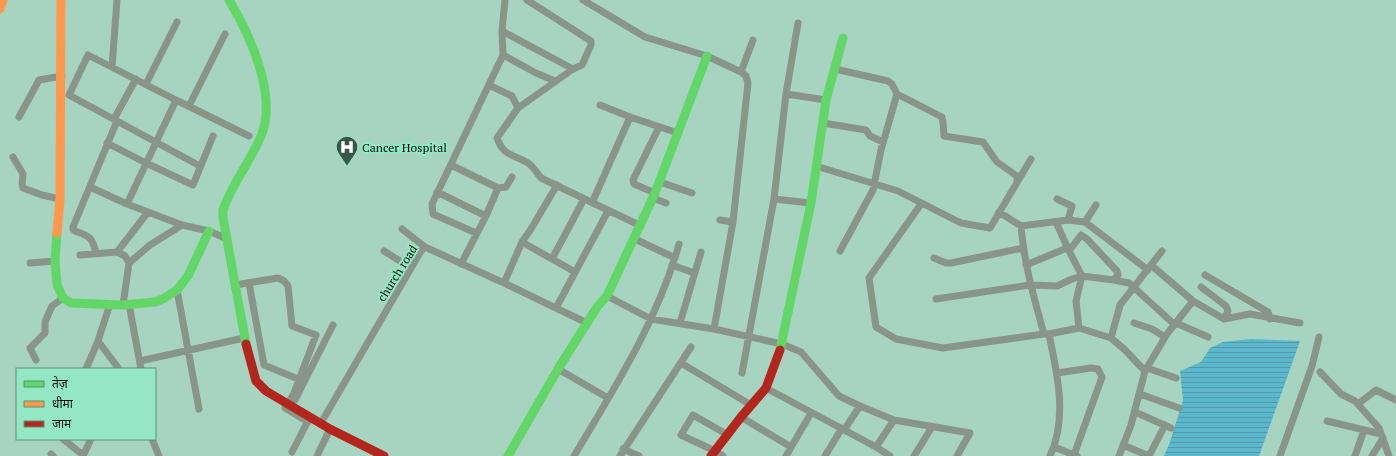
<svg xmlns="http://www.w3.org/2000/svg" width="1396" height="456" font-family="'PT Serif','Noto Sans Devanagari',serif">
	<defs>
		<pattern id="water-rules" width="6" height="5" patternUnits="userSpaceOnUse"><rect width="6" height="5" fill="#5cb7cb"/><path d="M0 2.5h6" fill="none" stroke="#4e9cad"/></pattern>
	</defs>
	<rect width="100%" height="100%" fill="#a6d4c0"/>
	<path fill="url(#water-rules)" d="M1251,339L1300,341L1259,456H1164L1170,442L1183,400L1180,371L1201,362L1210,348L1223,342Z"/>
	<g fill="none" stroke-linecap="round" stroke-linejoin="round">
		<path stroke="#899588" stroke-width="7" d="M527,0L591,41V45L582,65L573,69L518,108L497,138C504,157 513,154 528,163C533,166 537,173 541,178L641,226
			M583,0L645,37L707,56L741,72L746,76L748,83L733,222L714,329
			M502,31L573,69
			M503,55L536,73L555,81
			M112,67L117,0
			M835,69L888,81L892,84L897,94L942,117L943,122L944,136L983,142L997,162L1017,176V182
			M741,72L753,40
			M146,84L177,22
			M489,85L512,96L518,108
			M786,94L826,100
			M176,100L88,55L69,95L200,166
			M600,105L630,117L678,133
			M189,106L225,34
			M19,117L39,80L62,76
			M114,119L136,79
			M823,123L866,130L870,136L883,142
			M107,143L146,163L193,185L213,136
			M13,157L23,174L22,184L23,188L42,195L60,199
			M451,165L498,188
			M816,166L898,191L961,223L990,228L1031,159
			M660,182L692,193
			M90,187L127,204L176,100L249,136
			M437,192L486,216
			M655,193L634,184L633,180L659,127
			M653,198L666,203
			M774,199L811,203
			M1057,199L1072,206L1068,220
			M592,203L630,117
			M127,204L182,225L209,231L227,239
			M921,204L869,278L876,327L896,339L943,348L1044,334
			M999,212L1021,226L1068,220L1085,222L1148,270
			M720,220L733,222
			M1056,222L1069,251L1082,276L1076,301L1079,328
			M1085,222L1096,205
			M1021,226C1024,263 1034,298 1044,334H1049C1057,373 1068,418 1050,456
			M402,229L425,247
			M476,233L433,214L432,204L503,55L502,31L505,0
			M635,239L675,258
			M522,242L575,272
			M384,251L411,268
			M840,251L873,190L881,150L897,94
			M117,252L148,212
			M96,254C93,238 90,236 75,231L73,229V227L117,121
			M80,255L117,252L125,256L129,263
			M934,258L946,263H951L1023,248
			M552,259L584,199
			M30,263L55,261
			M461,264L486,216L498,188L506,187L512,177
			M672,265L694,273
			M1026,265L1067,248
			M1151,265L1193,301L1224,319L1250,314L1300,323
			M1205,275L1268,312L1270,319
			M1114,280L1129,283L1175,325
			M249,283L264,365L298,379
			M504,283L522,242L531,229L557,185
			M235,285L278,278L284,281L288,286L292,326L316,335L294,393L288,404
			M1201,287L1226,306L1228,311L1224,319
			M177,290L199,409
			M607,296L651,319L714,329L782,344L801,352L839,396L860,406L894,420L970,433L957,456
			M936,299L1030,285L1057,286L1072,279L1082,276L1114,280L1118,275L1117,271L1087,239L1081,235L1069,251
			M129,304L141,369
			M123,305L129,263L150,245L182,225
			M556,308L608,211
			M680,323L701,252
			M1134,323L1152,329L1165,337
			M1176,323L1208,337
			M1049,334L1079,328L1111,338L1124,349L1145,371
			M1111,338L1120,305L1162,251
			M98,341L119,369
			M36,360L30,348L45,333V322L52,306L63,298
			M140,361L244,338
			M681,363L751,405
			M1147,368L1176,378
			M86,369L98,341L110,304
			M558,369L608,398
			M1320,372L1341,394L1355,401L1379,428L1389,456
			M742,373L774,199L786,94L798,23
			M1057,373L1091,368L1098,369L1102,377L1074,455
			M766,388L876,447L890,456
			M1140,394L1179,408
			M295,400L333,325
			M1358,404L1376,390L1396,400
			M285,408L308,422
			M1135,412L1171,428
			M741,417L791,447
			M1327,421L1381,434
			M321,423L421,251L425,247L504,283L587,323
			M844,430L860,406
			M63,439L83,455
			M152,439L159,456
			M1123,445L1149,456
			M876,447L894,420
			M1054,447L1077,456
			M623,449L639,456
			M292,452L310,417
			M51,454L53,456
			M83,456L91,439
			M317,456L330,429
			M574,456C614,389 658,320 679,244
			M620,456L691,347
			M723,456L715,451L681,435L693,415L728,435
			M786,456L811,413
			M825,456L842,428
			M914,456L932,427
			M1119,456L1131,425L1145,371L1167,334L1193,301
			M1149,456L1165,425
			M1280,456L1312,366L1319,337
			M1355,456L1364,430
			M1372,456L1383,438"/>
		<path stroke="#63d668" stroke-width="9" d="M229,0C250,35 278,96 261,136C250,162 232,184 223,210V218L246,344
			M57,233L55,261L57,285L63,298L71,303L123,305L155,302L163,299L177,290L188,276L209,231
			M780,350L811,203L826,100L843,38
			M508,456L558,369L597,307L607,296L655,193L707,56"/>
		<path stroke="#ff974d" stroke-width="9" d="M0,9L3,0
			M57,233L60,199L61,0"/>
		<path stroke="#b3261e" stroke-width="9" d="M246,344L256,381L266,391L330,429L384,456
			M711,456L741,417L766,388L780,350"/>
	</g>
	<defs>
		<g id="hospital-pin" transform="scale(1.15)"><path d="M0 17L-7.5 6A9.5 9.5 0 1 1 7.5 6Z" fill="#3a5648" stroke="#93e7c2"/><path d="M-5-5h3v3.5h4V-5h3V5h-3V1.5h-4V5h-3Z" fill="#fff"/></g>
	</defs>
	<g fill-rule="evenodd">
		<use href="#hospital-pin" x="347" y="147"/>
	</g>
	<g text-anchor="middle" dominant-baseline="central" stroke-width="4" stroke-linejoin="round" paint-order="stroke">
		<g font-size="12" fill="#001208" stroke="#93e7c2" text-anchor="start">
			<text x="362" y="147">Cancer Hospital</text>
		</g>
		<g font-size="12" fill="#001208" stroke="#93e7c2">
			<text transform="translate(397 273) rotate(-58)">church road</text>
		</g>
	</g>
	<rect x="16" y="368" width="140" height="72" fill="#93e7c2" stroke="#589278"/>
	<rect x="24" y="381" width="20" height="6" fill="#63d668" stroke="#589278"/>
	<text x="52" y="388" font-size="12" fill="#001208">तेज़</text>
	<rect x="24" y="401" width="20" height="6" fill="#ff974d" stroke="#589278"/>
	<text x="52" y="408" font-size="12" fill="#001208">धीमा</text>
	<rect x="24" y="421" width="20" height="6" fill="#b3261e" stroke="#589278"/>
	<text x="52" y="428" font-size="12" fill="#001208">जाम</text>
</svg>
